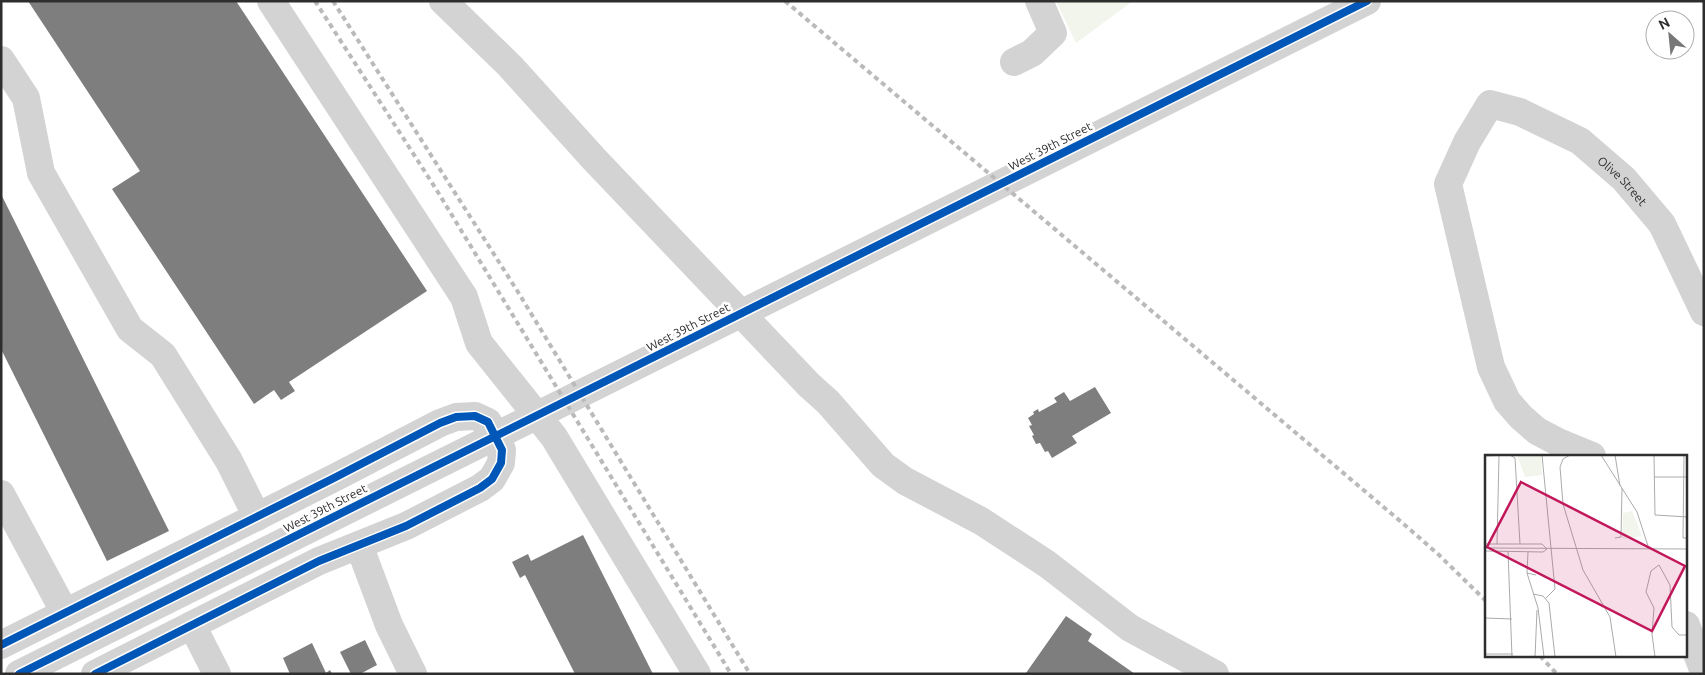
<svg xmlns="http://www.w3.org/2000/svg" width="1705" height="675" font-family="Ubuntu,sans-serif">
	<rect width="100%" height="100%" fill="#fff"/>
	<path fill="#f2f5eb" d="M1056,1H1133L1076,43Z"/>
	<path fill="#7e7e7e" d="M28,1H236L427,291L289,382L295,391L281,400L274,390L254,404L112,189L140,171Z
		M1,194L169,531L107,561L1,349Z
		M1095,387L1111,413L1072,436L1077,443L1052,458L1048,451L1045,452L1040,443L1036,444L1032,436L1034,435L1029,426L1032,425L1028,418L1034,414L1033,412L1038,409L1039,412L1057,402L1054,398L1064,392L1070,401Z
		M583,535L653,674H575L525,575L520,578L512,562L528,554L531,561Z
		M1066,616L1092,634L1088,641L1135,674L1026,673Z
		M365,640L377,665L360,674H351L340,652Z
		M312,643L326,673L330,670L332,674H290L283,658Z"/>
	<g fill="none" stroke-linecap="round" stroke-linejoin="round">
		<g stroke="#d3d3d3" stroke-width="28">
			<path d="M271,1L464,297L479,343L554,437L697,674"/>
			<path d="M443,1L510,66L594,159L809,385L828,402L883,465L905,481L981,521L1047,564L1130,628L1215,674"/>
			<path d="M1,60L26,98L41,173L130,329L163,355L229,461L257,517"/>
			<path d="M1014,62L1032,53L1053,33L1039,1"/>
			<path id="s1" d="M1592,456L1558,442L1537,431L1521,417L1507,401L1491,367L1448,184L1467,142L1490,104L1520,112L1580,141L1624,179L1662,224L1704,312"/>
			<path d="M1,494L65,613"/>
			<path d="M359,545L389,625L413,674"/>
			<path d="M192,625L217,674"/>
			<path d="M1686,625L1704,672"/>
			<path d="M1,645L334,478L440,423L456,417L475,416L488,422L502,450L501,463L492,479L480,488L406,526L319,561L95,674"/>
			<path d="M19,674L1367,1"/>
		</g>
		<path stroke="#bababa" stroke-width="4" stroke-dasharray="5 4" stroke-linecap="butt" d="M315,1L436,189L731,674
			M333,1L518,292L750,674
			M785,1L1406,526L1439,555L1486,601
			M1540,656L1557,674"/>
		<g stroke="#fff" stroke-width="11">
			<path id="cycleway" d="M1,645L334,478L440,423L456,417L475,416L488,422L502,450L501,463L492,479L480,488L406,526L319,561L95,674
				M19,674L1367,1"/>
		</g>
		<use href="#cycleway" stroke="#0057b8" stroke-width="8"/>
	</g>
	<g text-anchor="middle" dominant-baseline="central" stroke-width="5" stroke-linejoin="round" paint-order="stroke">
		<g font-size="12" fill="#2e2e2e" stroke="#fff">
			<text transform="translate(1050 146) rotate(-27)">West 39th Street</text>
			<text stroke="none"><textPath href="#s1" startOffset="575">Olive Street</textPath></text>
			<text transform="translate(688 327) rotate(-27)">West 39th Street</text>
			<text transform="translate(325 508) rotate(-27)">West 39th Street</text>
		</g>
	</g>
	<g transform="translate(1485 455)">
		<rect width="202" height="202" fill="#fff"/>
		<path d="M32,0H56L57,20L40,22ZM147,56L157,81L137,84L138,58Z" fill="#f2f5eb"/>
		<path fill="none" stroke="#ababab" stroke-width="1" d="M57,0L70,134L61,143M85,0L78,4L75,12L78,49L98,115L125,162L131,202M116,0L152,57L164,94M130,0L135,31M169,0L170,60L203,62M199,0L198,83H203M0,1L25,0L30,3L35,89M169,22H203M130,83L136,82L137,33M0,89H57L62,94L58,97L0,96M12,89L14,1M0,93L203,94M23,97L27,202M43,97L42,118L51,120M42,118L53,153L59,202M48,139L58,141L64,148L70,202M0,163L27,164M0,199H28M50,202L52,155M170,202L167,179L169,153L161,137L166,116L174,110L185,130L187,172L194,180H203"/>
		<path fill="#c2185b" fill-opacity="0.15" stroke="#c2185b" stroke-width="2.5" d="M36,27L200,111L167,176L2,92Z"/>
		<rect width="202" height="202" fill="none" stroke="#2e2e2e" stroke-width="2.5"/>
	</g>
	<rect width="1705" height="675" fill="none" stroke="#2e2e2e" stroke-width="5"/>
	<g transform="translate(1670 35) rotate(333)"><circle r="24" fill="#ffffff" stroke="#ababab"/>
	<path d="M0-4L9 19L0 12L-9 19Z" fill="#777777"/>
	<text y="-8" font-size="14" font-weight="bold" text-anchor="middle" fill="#2e2e2e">N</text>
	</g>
</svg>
